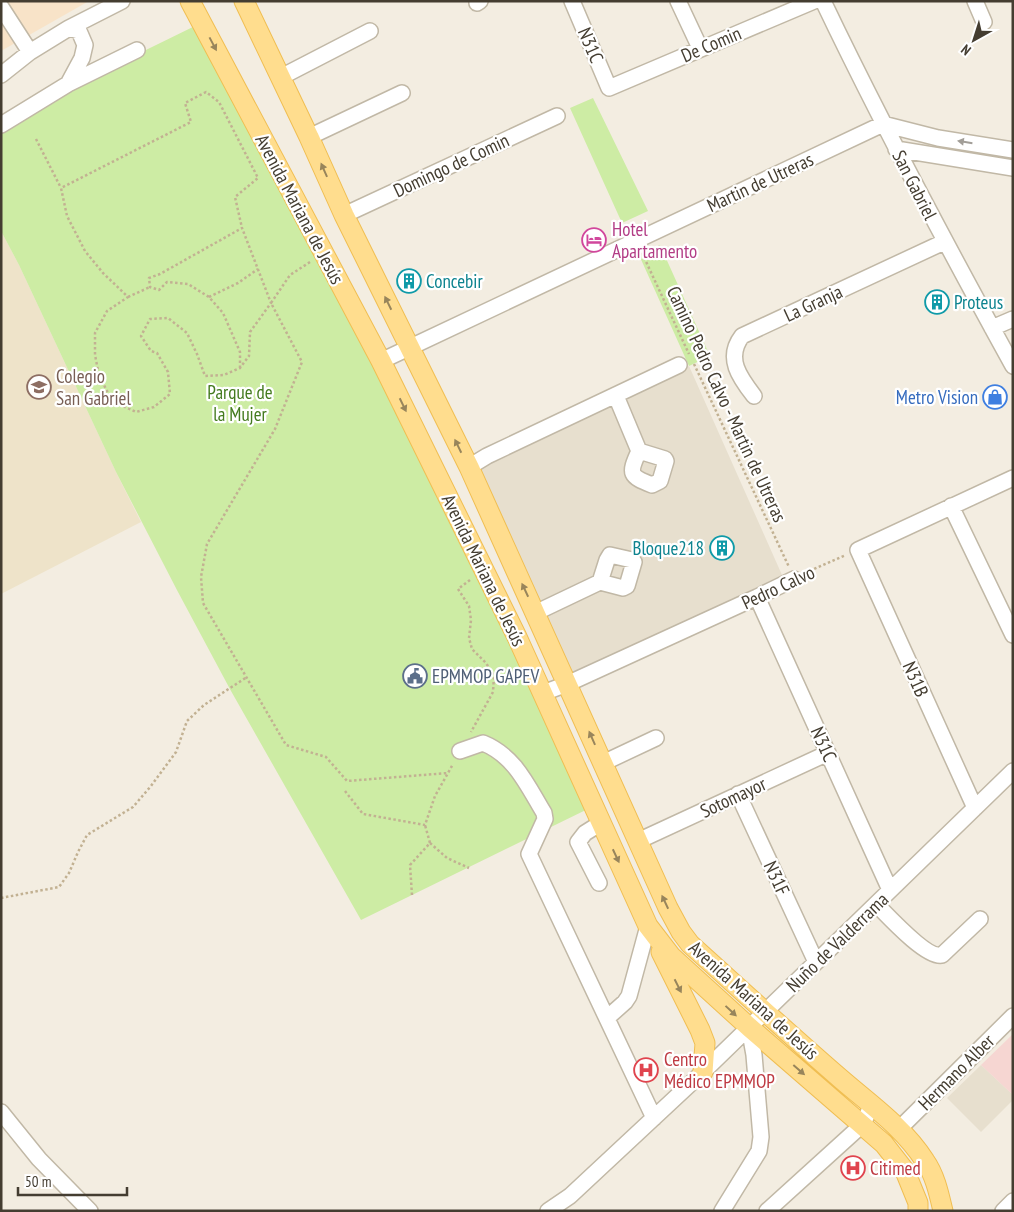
<svg xmlns="http://www.w3.org/2000/svg" width="1014" height="1212" font-family="'PT Sans Narrow',sans-serif">
	<rect width="100%" height="100%" fill="#f3ede1"/>
	<path fill="#e7dfce" d="M689,366L782,575L572,676L476,470Z
		M981,1065L1013,1095V1100L981,1132L947,1098Z"/>
	<path fill="#f8e3c8" d="M1,1H89L1,51Z"/>
	<path fill="#eee3c9" d="M1,231L19,265L116,472L141,522L1,594Z"/>
	<path fill="#f6d6d2" d="M1013,1034V1095L981,1065Z"/>
	<path fill="#cdeca4" d="M201,23L594,806L361,920L231,691L178,592L116,472L19,265L1,231V121Z
		M593,98L648,211L622,223L570,108Z
		M660,245L710,356L689,366L639,255Z"/>
	<g fill="none" stroke-linecap="round" stroke-linejoin="round">
		<g stroke="#c1b8a6" stroke-width="18">
			<path id="minor" d="M572,1L609,88L814,1
				M678,1L700,48
				M823,1C882,125 947,246 1013,366
				M975,1L984,22
				M477,3L480,1
				M1,7L30,52
				M69,28L122,1
				M1,75L30,52L69,28L79,31L85,45L82,58L68,84L1,125
				M281,77L370,31
				M68,84L137,50
				M309,137L402,93
				M896,149L1013,168
				M344,215L557,116
				M992,328L1013,319
				M381,361L883,124L938,138L1013,150
				M616,396L639,451C628,475 630,476 652,485L660,481L666,461L665,459L639,451
				M754,396C740,378 725,358 742,336L944,242
				M469,467L487,456L679,365
				M951,506L1013,635
				M757,597L890,890
				M535,613L600,582L623,588L627,586L634,562L632,560L610,555L607,560L600,582
				M543,693L567,684L757,597L794,579
				M460,751L483,743C515,756 527,785 544,813L545,819L529,854L654,1118
				M603,763L656,738
				M738,794L816,962
				M975,808L858,550L1013,478
				M638,841L828,753
				M599,883L578,842L585,833L601,823
				M876,904C887,915 927,959 942,955L980,919
				M607,1018L625,1002L629,996L648,926
				M1,1112L39,1159L90,1211
				M900,1128L1013,1016
				M548,1211L570,1196L703,1072L1013,771
				M722,1211L759,1151L761,1137L754,1055L749,1027
				M767,1211L863,1124L872,1104
				M1003,1211L1013,1201"/>
		</g>
		<g stroke="#f0be52" stroke-width="21">
			<path id="major" d="M190,1L381,361L517,637L648,926L671,956L749,1027L884,1144L905,1171L918,1203V1211
				M244,1L309,137L344,215L469,467L668,908L681,932L690,944C740,989 790,1035 841,1079C871,1105 903,1127 925,1161C935,1175 939,1194 943,1211
				M661,952L700,1030L705,1043L703,1072"/>
		</g>
		<path stroke="#c2b192" stroke-width="2.5" stroke-dasharray="2.5 2.5" stroke-linecap="butt" d="M36,139L61,188
			M642,253L689,354
			M310,262L290,275L271,303L302,362L275,429L207,544L201,577L203,603L286,745L326,757L347,781L448,773L453,764
			M128,297L150,287
			M209,297L238,283L258,269
			M694,364L789,567
			M240,368V352L223,313L209,297L188,284L167,282L159,290L150,287L149,278L160,274L242,228L271,303L250,332L249,356L240,368L224,375L205,376L197,354L187,333L168,318L150,319L141,336L151,351L157,353L168,372L170,394L154,407L136,412L112,401L99,375L95,355V333L107,311L128,297L103,273L85,251L67,216L61,188L191,122L185,103L206,92L219,102L258,178L235,197L242,228
			M805,573L846,555
			M470,580L458,589L469,606L471,620L469,638L472,649L486,663L494,676L493,692L471,732
			M345,791L363,814L425,825L435,796L448,773
			M430,843L447,858L469,868
			M412,895L410,865L430,843L425,825
			M1,898L59,887L69,873L78,852L87,835L133,807L151,786L176,752L187,721L204,705L247,677"/>
		<use href="#minor" stroke="#fff" stroke-width="15"/>
		<use href="#major" stroke="#ffdd8e" stroke-width="19"/>
	</g>
	<defs><path id="oneway-solid" d="M-6-.8H1V-3.2L6.5 0L1 3.2V.8H-6Z" transform="scale(1.25)"/></defs>
	<g fill="#98855b">
		<use href="#oneway-solid" transform="translate(213 44) rotate(62)"/>
		<use href="#oneway-solid" transform="translate(324 170) rotate(-114)"/>
		<use href="#oneway-solid" transform="translate(388 303) rotate(-116)"/>
		<use href="#oneway-solid" transform="translate(403 405) rotate(64)"/>
		<use href="#oneway-solid" transform="translate(458 446) rotate(-116)"/>
		<use href="#oneway-solid" transform="translate(525 590) rotate(-115)"/>
		<use href="#oneway-solid" transform="translate(592 738) rotate(-114)"/>
		<use href="#oneway-solid" transform="translate(616 856) rotate(65)"/>
		<use href="#oneway-solid" transform="translate(665 902) rotate(-115)"/>
		<use href="#oneway-solid" transform="translate(678 986) rotate(63)"/>
		<use href="#oneway-solid" transform="translate(731 1011) rotate(43)"/>
		<use href="#oneway-solid" transform="translate(799 1070) rotate(41)"/>
	</g>
	<use fill="#a29e98" href="#oneway-solid" transform="translate(965 142) rotate(-171)"/>
	<defs>
		<g id="hotel-ring" transform="scale(1.25)"><circle r="9.5" fill="#fff" stroke="#d1479c" stroke-width="1.5"/><path d="M-6-4.5h1.5V1H6V5H4.5V3h-9V5H-6ZM-4 0a1.8 1.8 0 1 1 3.6 0ZM.5 0V-2.5h3Q6-2.5 6 0Z" fill="#d1479c"/></g>
		<g id="building-ring" transform="scale(1.25)"><circle r="9.5" fill="#fff" stroke="#0f9aa8" stroke-width="1.5"/><path d="M-4-6H4V6H1V3H-1V6H-4ZM-2.5-4.3h1.7v1.8h-1.7ZM.8-4.3h1.7v1.8H.8ZM-2.5-1h1.7V.8h-1.7ZM.8-1h1.7V.8H.8Z" fill="#0f9aa8"/></g>
		<g id="university-ring" transform="scale(1.25)"><circle r="9.5" fill="#fff" stroke="#8d6e63" stroke-width="1.5"/><path d="M0-5L7-2L0 1L-7-2ZM-4 1L0 2.5L4 1V4Q0 6-4 4Z" fill="#8d6e63"/></g>
		<g id="shop-ring" transform="scale(1.25)"><circle r="9.5" fill="#fff" stroke="#3f7fe0" stroke-width="1.5"/><path d="M-5-2.5h2.3a2.7 3.5 0 0 1 5.4 0H5L5.5 6h-11ZM-1.5-2.5h3a1.5 2.3 0 0 0-3 0Z" fill="#3f7fe0"/></g>
		<g id="civic-ring" transform="scale(1.25)"><circle r="9.5" fill="#fff" stroke="#5c6f8a" stroke-width="1.5"/><path d="M-.6-6.5H3V-4.5H.6V-3L4-1V1h2V6H-6V1h2V-1L-.6-3ZM-1.2 2.5V6h2.4V2.5Z" fill="#5c6f8a"/></g>
		<g id="hospital-ring" transform="scale(1.25)"><circle r="9.5" fill="#fff" stroke="#e0444e" stroke-width="1.5"/><path d="M-5-5h3v3.5h4V-5h3V5h-3V1.5h-4V5h-3Z" fill="#e0444e"/></g>
	</defs>
	<g fill-rule="evenodd">
		<use href="#hotel-ring" x="594" y="240"/>
		<use href="#building-ring" x="409" y="281"/>
		<use href="#building-ring" x="937" y="302"/>
		<use href="#university-ring" x="39" y="387"/>
		<use href="#shop-ring" x="995" y="397"/>
		<use href="#building-ring" x="722" y="548"/>
		<use href="#civic-ring" x="415" y="676"/>
		<use href="#hospital-ring" x="646" y="1070"/>
		<use href="#hospital-ring" x="853" y="1168"/>
	</g>
	<g text-anchor="middle" dominant-baseline="central" stroke-width="4.5" stroke-linejoin="round" paint-order="stroke">
		<g font-size="19" fill="#443d31" stroke="#fff">
			<text transform="translate(711 44) rotate(-23)">De Comin</text>
			<text transform="translate(591 45) rotate(67)">N31C</text>
			<text transform="translate(451 165) rotate(-25)">Domingo de Comin</text>
			<text transform="translate(760 182) rotate(-25)">Martin de Utreras</text>
			<text transform="translate(915 185) rotate(63)">San Gabriel</text>
			<text transform="translate(300 209) rotate(62)">Avenida Mariana de Jesús</text>
			<text transform="translate(813 303) rotate(-25)">La Granja</text>
			<text transform="translate(727 404) rotate(65)">Camino Pedro Calvo - Martin de Utreras</text>
			<text transform="translate(484 570) rotate(64)">Avenida Mariana de Jesús</text>
			<text transform="translate(778 587) rotate(-25)">Pedro Calvo</text>
			<text transform="translate(916 679) rotate(66)">N31B</text>
			<text transform="translate(824 744) rotate(66)">N31C</text>
			<text transform="translate(733 797) rotate(-25)">Sotomayor</text>
			<text transform="translate(777 878) rotate(65)">N31F</text>
			<text transform="translate(837 942) rotate(-44)">Nuño de Valderrama</text>
			<text transform="translate(754 1000) rotate(42)">Avenida Mariana de Jesús</text>
			<text transform="translate(956 1072) rotate(-45)">Hermano Alber</text>
		</g>
		<g font-size="19" fill="#b23c85" stroke="#fff" text-anchor="start">
			<text x="612" y="229">Hotel<tspan x="612" dy="22">Apartamento</tspan></text>
		</g>
		<g font-size="19" fill="#0d838f" stroke="#fff" text-anchor="start">
			<text x="426" y="281">Concebir</text>
			<text x="954" y="302">Proteus</text>
			<text x="704" y="548" text-anchor="end">Bloque218</text>
		</g>
		<g font-size="19" fill="#785e54" stroke="#fff" text-anchor="start">
			<text x="56" y="376">Colegio<tspan x="56" dy="22">San Gabriel</tspan></text>
		</g>
		<g font-size="19" fill="#447b1f" stroke="#fff">
			<text x="240" y="392">Parque de<tspan x="240" dy="22">la Mujer</tspan></text>
		</g>
		<g font-size="19" fill="#366cbe" stroke="#fff" text-anchor="end">
			<text x="978" y="397">Metro Vision</text>
		</g>
		<g font-size="19" fill="#4e5e75" stroke="#fff" text-anchor="start">
			<text x="432" y="676">EPMMOP GAPEV</text>
		</g>
		<g font-size="19" fill="#be3a42" stroke="#fff" text-anchor="start">
			<text x="664" y="1059">Centro<tspan x="664" dy="22">Médico EPMMOP</tspan></text>
			<text x="870" y="1168">Citimed</text>
		</g>
	</g>
	<rect width="1014" height="1212" fill="none" stroke="#443d31" stroke-width="5"/>
	<g transform="translate(974 40) rotate(219)" stroke="#ffffff" stroke-width="4" paint-order="stroke">
	<path d="M0-4L9 19L0 12L-9 19Z" fill="#443d31"/>
	<text y="-8" font-size="14" font-weight="bold" text-anchor="middle" fill="#443d31">N</text>
	</g>
	<path d="M18 1187v8h109v-8" fill="none" stroke="#443d31" stroke-width="2.5"/>
	<text x="25" y="1187" font-size="15" fill="#443d31" stroke="#ffffff" stroke-width="4" paint-order="stroke">50 m</text>
</svg>
